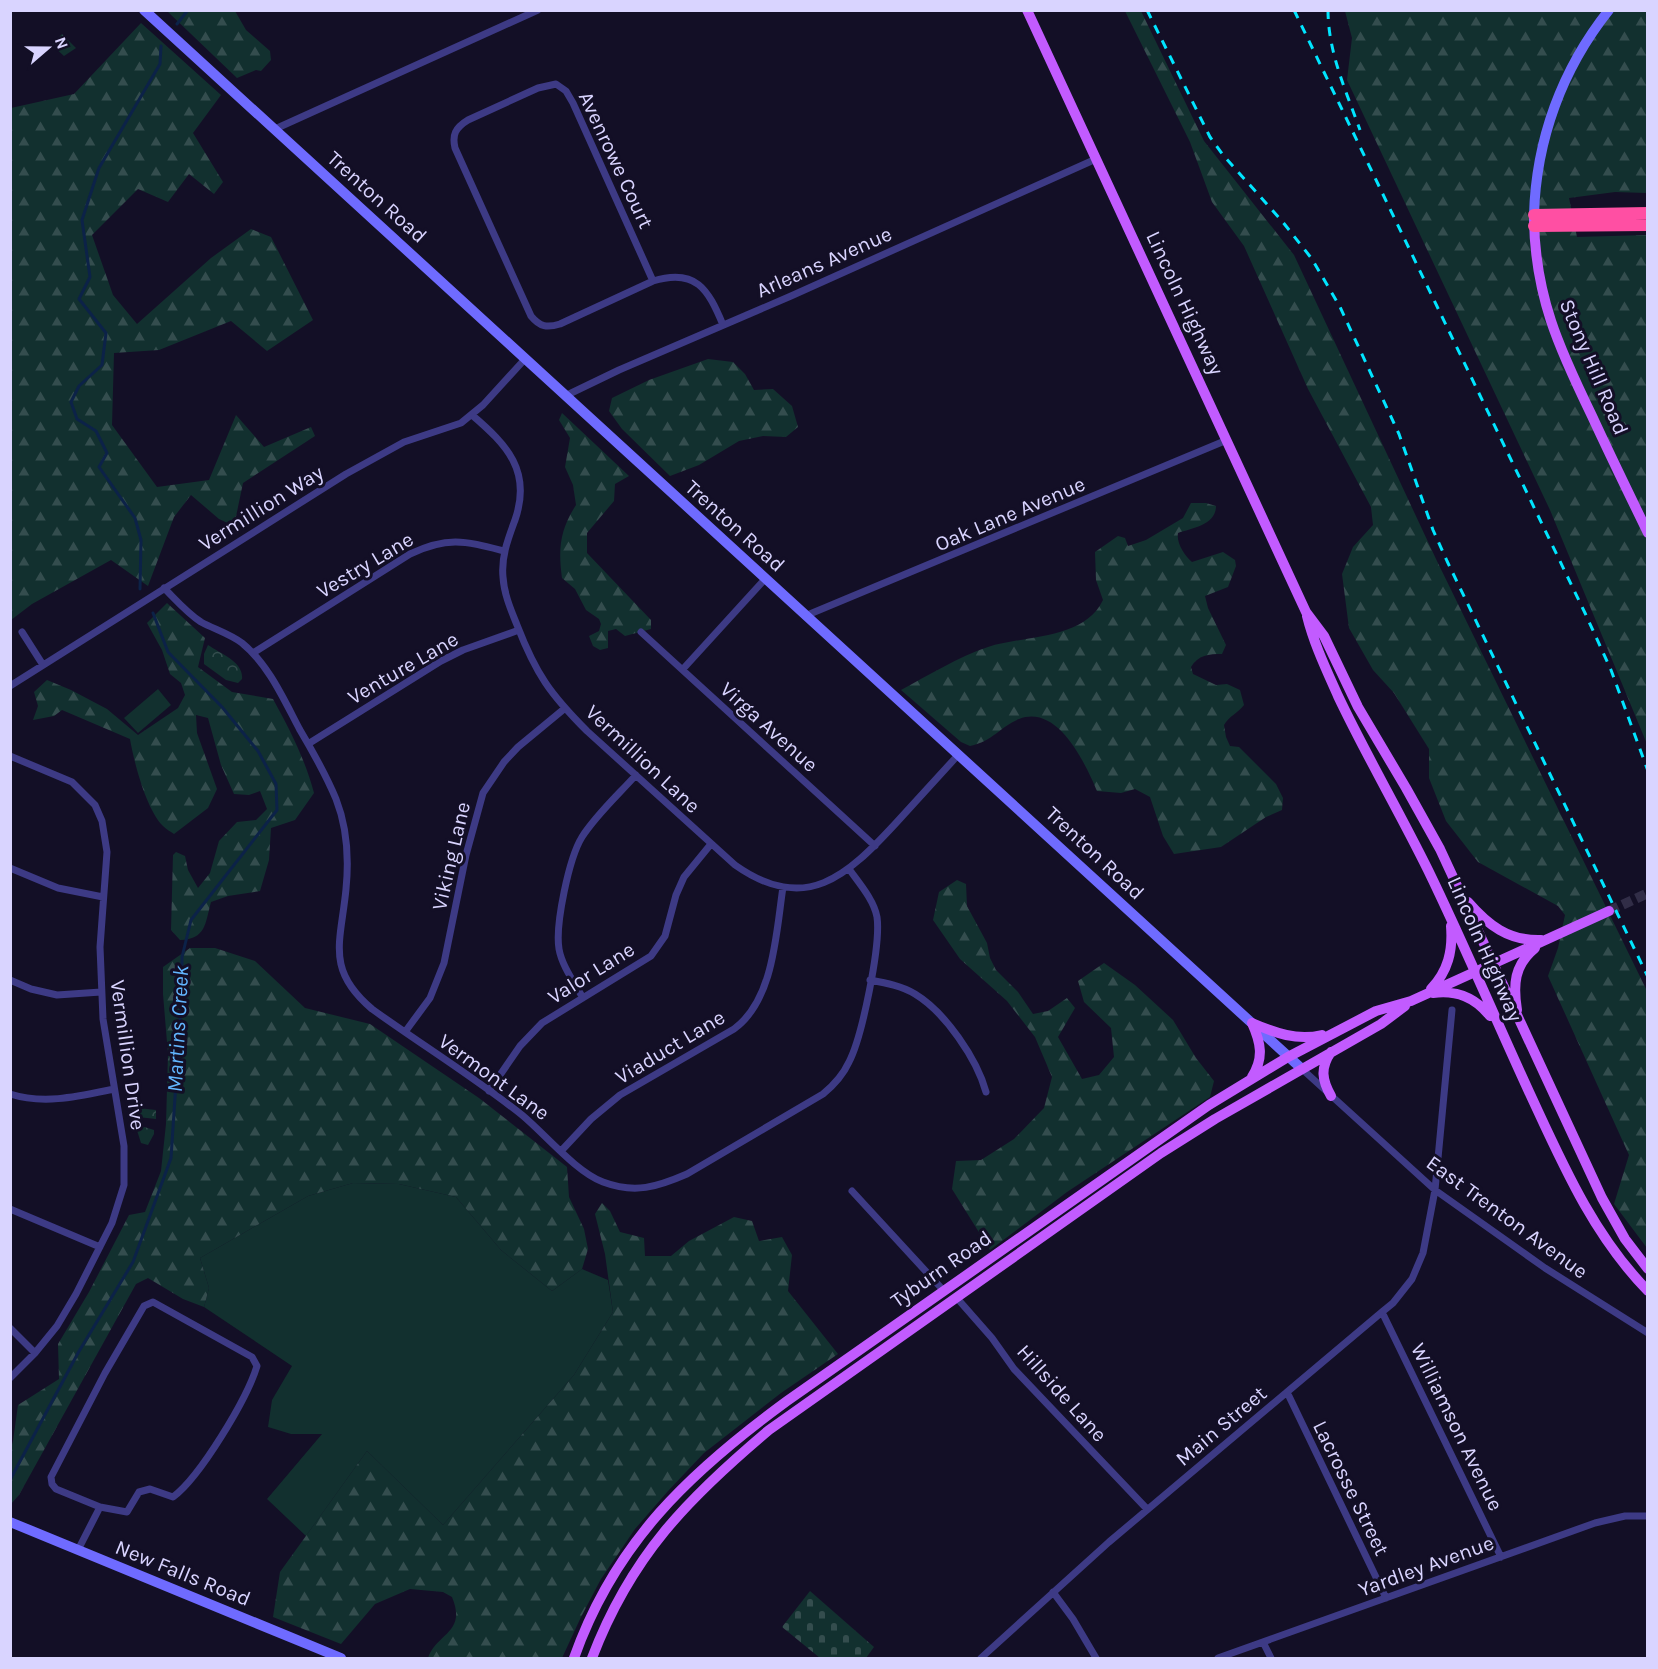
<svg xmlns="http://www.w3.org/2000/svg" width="1658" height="1669" font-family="Karla,sans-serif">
	<defs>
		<pattern id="forest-firs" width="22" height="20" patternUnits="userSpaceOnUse" patternTransform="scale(1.5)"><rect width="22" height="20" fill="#12302f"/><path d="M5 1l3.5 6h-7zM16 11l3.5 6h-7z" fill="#344d4e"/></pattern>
		<pattern id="cemetery-stones" width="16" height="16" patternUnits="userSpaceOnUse" patternTransform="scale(1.5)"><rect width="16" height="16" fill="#12302f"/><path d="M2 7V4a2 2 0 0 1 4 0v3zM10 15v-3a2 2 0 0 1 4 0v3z" fill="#344d4e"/></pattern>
		<pattern id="park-crowns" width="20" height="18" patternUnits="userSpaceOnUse" patternTransform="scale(1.5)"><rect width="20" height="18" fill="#12302f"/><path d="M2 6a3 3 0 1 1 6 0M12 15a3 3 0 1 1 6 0" fill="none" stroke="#344d4e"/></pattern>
	</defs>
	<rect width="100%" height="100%" fill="#130f26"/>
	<path fill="#12302f" d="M158,689L171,705L138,733L124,718Z
		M353,1183L399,1184L456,1197L501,1250L552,1291L582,1269L608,1280L613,1312L574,1375L443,1525L367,1451L306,1536L267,1499L322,1434H291L268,1427L272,1400L292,1366L204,1307L209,1288L200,1258L308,1196Z"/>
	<path fill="url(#forest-firs)" d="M167,11H235L246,30L270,51L271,60L261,71L256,70L237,78Z
		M1125,11H1141L1204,141L1294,255L1436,559L1647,991V1248L1614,1204L1629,1155L1548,976L1558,948L1565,915L1558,906L1478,862L1446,821L1429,778V749L1394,693L1373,670L1349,628L1342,574L1353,547L1373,525L1371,507L1308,389L1244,246L1212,202L1190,142Z
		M1345,11H1647V193L1615,192L1569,198L1577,237L1647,235V744L1550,510L1347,80L1352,38Z
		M141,23L221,95L193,133L223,182L214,194L189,174L168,202L138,189L92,235L113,295L137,324L211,258L251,229L271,237L313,320L267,351L231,321L159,350L114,353L112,425L157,487L209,480L236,415L264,447L311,427L315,436L243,483L234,526L219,519L191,495L174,517L148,586L111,560L32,604L11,620V108L74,94Z
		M708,359L733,362L745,374L754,390L773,389L792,406L798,427L786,437L763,436L739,441L699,465L670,476L622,429L609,411L612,398L649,380Z
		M562,413L629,476L615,484L614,501L587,533V553L651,620V629L625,636L616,629L608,631V648L600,650L593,646L589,636L599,631L601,624L599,619L586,610L575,589L562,578C558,548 560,530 576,505L573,485L565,467L570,438L559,420Z
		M1191,503H1206L1216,506C1216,525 1192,528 1178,533C1176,543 1185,556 1192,562L1223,552L1235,560L1236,566L1228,587L1205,596L1208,608L1226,645L1222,654C1209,654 1198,655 1191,667L1193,674L1216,685L1227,684L1240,690L1244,705C1238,713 1229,716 1224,725L1226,737L1230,746L1239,747L1276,784L1283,798L1282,810L1266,817L1221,847L1174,854L1163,836L1150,797L1135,789L1121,793L1097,791C1085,763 1058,704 1019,719C1001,726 993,741 970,746L961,742L901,690C929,675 958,657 988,647C1025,635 1084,640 1103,600L1096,580L1095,552L1118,536L1125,538L1128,546L1146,540L1183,518Z
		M167,603L205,638L198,667L232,692L273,699C290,730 305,759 314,793L295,820L271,828L269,860L260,891L228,896L211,902C205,924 206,939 180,940L171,930L173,855L176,852L185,856L188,870L198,888L210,873L219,841L237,822L256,820L267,809L260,791L249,795L234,794L221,765L208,718L196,715L197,733L217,789L208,808L174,834C171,832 166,829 163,826C146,809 134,762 130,739L62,710L54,716L33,720L38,706L34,692L47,680L71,690L107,709L138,735L178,708L185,695L181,683L170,674L162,650L147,623Z
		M957,880L966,884L967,906L987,943L990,958L996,970L1018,992L1033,1014L1048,1011L1067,998L1075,1008L1058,1037L1082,1079L1099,1075L1114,1057L1111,1028L1084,1002L1078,981L1104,963L1135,985L1173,1020L1196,1058L1214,1081L1210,1097L1067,1192L990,1250L952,1189L956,1161L981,1160L1014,1139L1044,1108L1052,1077L1035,1037L1007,1001L960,959L933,920L939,892Z
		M190,948H215L255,961L305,1008L370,1024L479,1098L567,1167L569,1197L584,1229L588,1249L582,1269L552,1291L501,1250L456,1197L399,1184L353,1183L308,1196L200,1258L209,1288L204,1307L183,1299L148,1278L136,1284L19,1495L11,1504V1448L13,1441L18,1405L59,1379L58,1344L89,1292L129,1215L145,1212L161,1171L166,1124L168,1054L163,994V967Z
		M602,1203L610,1211L620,1232L644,1238L645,1256H671L689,1241L734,1217L752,1221L759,1241L782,1237L792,1255L788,1291L838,1354L781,1393L704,1453L668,1491L635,1529L601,1579L581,1617L562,1658H428C437,1633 467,1633 452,1597L443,1592L410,1589L375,1604L341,1644L273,1617L280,1572L367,1451L443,1525L574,1375L613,1312L605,1254L595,1214Z"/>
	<path fill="url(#cemetery-stones)" d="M810,1591L874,1647L866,1658H820L782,1627Z"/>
	<path fill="url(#park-crowns)" d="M62,34L76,48L64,56L52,45Z
		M208,645C221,654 244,662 242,679L238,683L226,680L204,664V654Z
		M138,1108L156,1110V1119L138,1117Z
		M138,1125L154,1130V1134L148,1145L141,1143L136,1127Z"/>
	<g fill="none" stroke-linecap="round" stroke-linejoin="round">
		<path stroke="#0c2248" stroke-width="3" d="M177,24L188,10
			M140,589L141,540L135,518L99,467L107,453L96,431L77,419L71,402L79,386L102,365L106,333L79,299L90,277L82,220L99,168L160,64L161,46
			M10,1480L78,1353L133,1262L171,1158L182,991V957L191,920L277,810L276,784L258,751L222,707L168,652L153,613"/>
		<path stroke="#312d47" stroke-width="10" stroke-dasharray="10 5" stroke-linecap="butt" d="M1609,911L1648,893"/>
		<path stroke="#3d3a85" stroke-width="7" d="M556,84L566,91L573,103L653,281L560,324C547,328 540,327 531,316L455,148C452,135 455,128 468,120L538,88Z
			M275,129L538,10
			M653,281C696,268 708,289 723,325
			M565,396L619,370L791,296L1096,159
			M472,415C507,445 532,471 515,520C508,539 501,557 503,577C504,594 511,610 517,625C536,674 550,694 587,731L735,865C806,915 847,876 896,823C917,800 938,777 959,754
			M164,588C176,600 187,613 201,622C214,629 230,634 242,643C269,665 284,700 300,730C313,752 326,775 336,799C347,827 349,859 346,889C341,942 325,969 372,1009C422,1045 474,1077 522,1115C545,1134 576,1172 603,1182C635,1194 657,1187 687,1174L823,1094C834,1085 843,1075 849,1062C862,1037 881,945 877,917C874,900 859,883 849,869
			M805,616L1227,440
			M22,632L43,665
			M641,632L875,846
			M253,653L410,554C448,536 465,541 504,551
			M683,669L765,579
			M10,686L346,474L404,442L461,423L483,405L525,359
			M308,744L441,661L463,650L519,630
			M10,756L72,782L95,805L102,821L107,852L100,947L103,1019L124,1146V1185L112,1223L76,1294L57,1326L35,1353L10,1378
			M10,868L58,888L103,897
			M10,980L31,989L57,995L101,992
			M870,980C886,983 902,986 915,994C945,1012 977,1059 986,1092
			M583,998C574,982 562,966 559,949C555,925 569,858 582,837C596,815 618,795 636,775
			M405,1032L430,998L444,963L466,855L483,793L504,762L518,747L564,709
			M1302,1069L1435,1190L1545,1268L1648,1333
			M489,1091L520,1046L542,1023L651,956L665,936L676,895L684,877L711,844
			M10,1094C45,1105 80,1096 114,1089
			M562,1150L591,1119L620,1095L734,1029C774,1000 776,933 783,887
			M852,1191L944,1291
			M10,1209L100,1247
			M956,1297L992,1338L1014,1369L1147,1509
			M153,1302L252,1357L257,1366C247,1399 200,1477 173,1497L150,1489L139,1492L127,1512L100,1507L56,1489L52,1484L51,1477L105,1373L144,1306Z
			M1382,1312L1501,1557
			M10,1328L35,1353
			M1287,1392L1386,1598
			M78,1550L100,1507
			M1053,1592L1073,1619L1096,1658
			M1263,1642L1271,1658
			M981,1658L1109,1542L1382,1312L1393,1303L1412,1279L1423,1253L1435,1190L1452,1010
			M1218,1658L1595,1523L1625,1516H1648"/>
		<path stroke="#6f6bff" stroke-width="10" d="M144,10L1302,1069
			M1534,215C1536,140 1562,69 1609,10
			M10,1522L341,1658"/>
		<path stroke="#c25bff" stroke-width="10" d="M1027,10L1306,612L1324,636L1358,707L1406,788L1440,849L1602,1198L1625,1239L1648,1269
			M1534,219C1535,296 1559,348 1592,416C1610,455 1629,494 1648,533
			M1307,616C1314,644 1326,669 1338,696C1366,755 1399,811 1428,870C1466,948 1500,1030 1537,1109C1567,1174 1597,1239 1648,1291
			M1468,902C1488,925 1508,941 1541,940
			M1431,989C1448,971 1453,951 1451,926
			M1433,993C1457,990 1475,997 1490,1016
			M1517,1010C1513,985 1514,965 1535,948
			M1252,1023C1275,1033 1297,1041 1322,1035
			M1252,1023C1261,1043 1264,1058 1252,1077
			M1331,1096C1322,1080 1320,1068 1331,1052
			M574,1658C615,1542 690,1472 787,1401L1209,1105L1288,1057L1376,1011L1411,1001L1609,911
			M592,1658C631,1556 687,1499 769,1430L1161,1153L1215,1119L1381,1024L1405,1006"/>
		<path stroke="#ff4fa3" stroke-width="12" d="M1534,215L1648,213
			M1534,226L1648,225"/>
		<path stroke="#00e5ff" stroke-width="3" stroke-dasharray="9 8" stroke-linecap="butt" d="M1147,10L1210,137L1223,155L1282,221L1312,259L1340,307L1399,434L1433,530L1447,561L1648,977
			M1294,10L1585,613L1611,670L1648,771
			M1328,10C1328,52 1346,91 1360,130"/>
	</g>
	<g text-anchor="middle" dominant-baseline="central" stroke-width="6" stroke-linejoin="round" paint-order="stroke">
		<g font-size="21" fill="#d9d4ff" stroke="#130f26">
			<text transform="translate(616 160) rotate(65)">Avenrowe Court</text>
			<text transform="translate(377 197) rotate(42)">Trenton Road</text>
			<text transform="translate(824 262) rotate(-24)">Arleans Avenue</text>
			<text transform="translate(1185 303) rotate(65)">Lincoln Highway</text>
			<text transform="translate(1594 367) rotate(67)">Stony Hill Road</text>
			<text transform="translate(261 508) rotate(-32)">Vermillion Way</text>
			<text transform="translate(1010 514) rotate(-23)">Oak Lane Avenue</text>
			<text transform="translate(735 526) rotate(42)">Trenton Road</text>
			<text transform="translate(365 565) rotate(-31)">Vestry Lane</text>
			<text transform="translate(403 668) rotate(-30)">Venture Lane</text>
			<text transform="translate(769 727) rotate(42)">Virga Avenue</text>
			<text transform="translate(643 759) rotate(43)">Vermillion Lane</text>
			<text transform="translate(1095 853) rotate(43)">Trenton Road</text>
			<text transform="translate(451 856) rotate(-77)">Viking Lane</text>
			<text transform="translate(1485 949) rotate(66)">Lincoln Highway</text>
			<text transform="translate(591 973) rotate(-32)">Valor Lane</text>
			<text transform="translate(670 1047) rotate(-31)">Viaduct Lane</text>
			<text transform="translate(128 1055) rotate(82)">Vermillion Drive</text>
			<text transform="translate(494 1077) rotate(36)">Vermont Lane</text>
			<text transform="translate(1507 1217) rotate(36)">East Trenton Avenue</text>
			<text transform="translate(941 1269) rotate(-35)">Tyburn Road</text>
			<text transform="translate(1062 1393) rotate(48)">Hillside Lane</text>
			<text transform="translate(1221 1426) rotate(-40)">Main Street</text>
			<text transform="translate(1457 1427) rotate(64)">Williamson Avenue</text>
			<text transform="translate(1351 1488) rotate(64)">Lacrosse Street</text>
			<text transform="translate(1426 1566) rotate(-20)">Yardley Avenue</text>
			<text transform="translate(183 1573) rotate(22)">New Falls Road</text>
		</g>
		<g font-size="22" font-style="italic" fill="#62b6ff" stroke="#130f26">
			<text transform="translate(178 1029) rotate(-87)">Martins Creek</text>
		</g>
	</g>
	<rect width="1658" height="1669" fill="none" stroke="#d9d4ff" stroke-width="24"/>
	<g transform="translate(48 48) rotate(70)" stroke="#130f26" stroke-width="4.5" paint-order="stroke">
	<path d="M0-4.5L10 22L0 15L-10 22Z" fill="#d9d4ff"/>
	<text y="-9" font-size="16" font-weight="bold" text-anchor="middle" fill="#d9d4ff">N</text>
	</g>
</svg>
